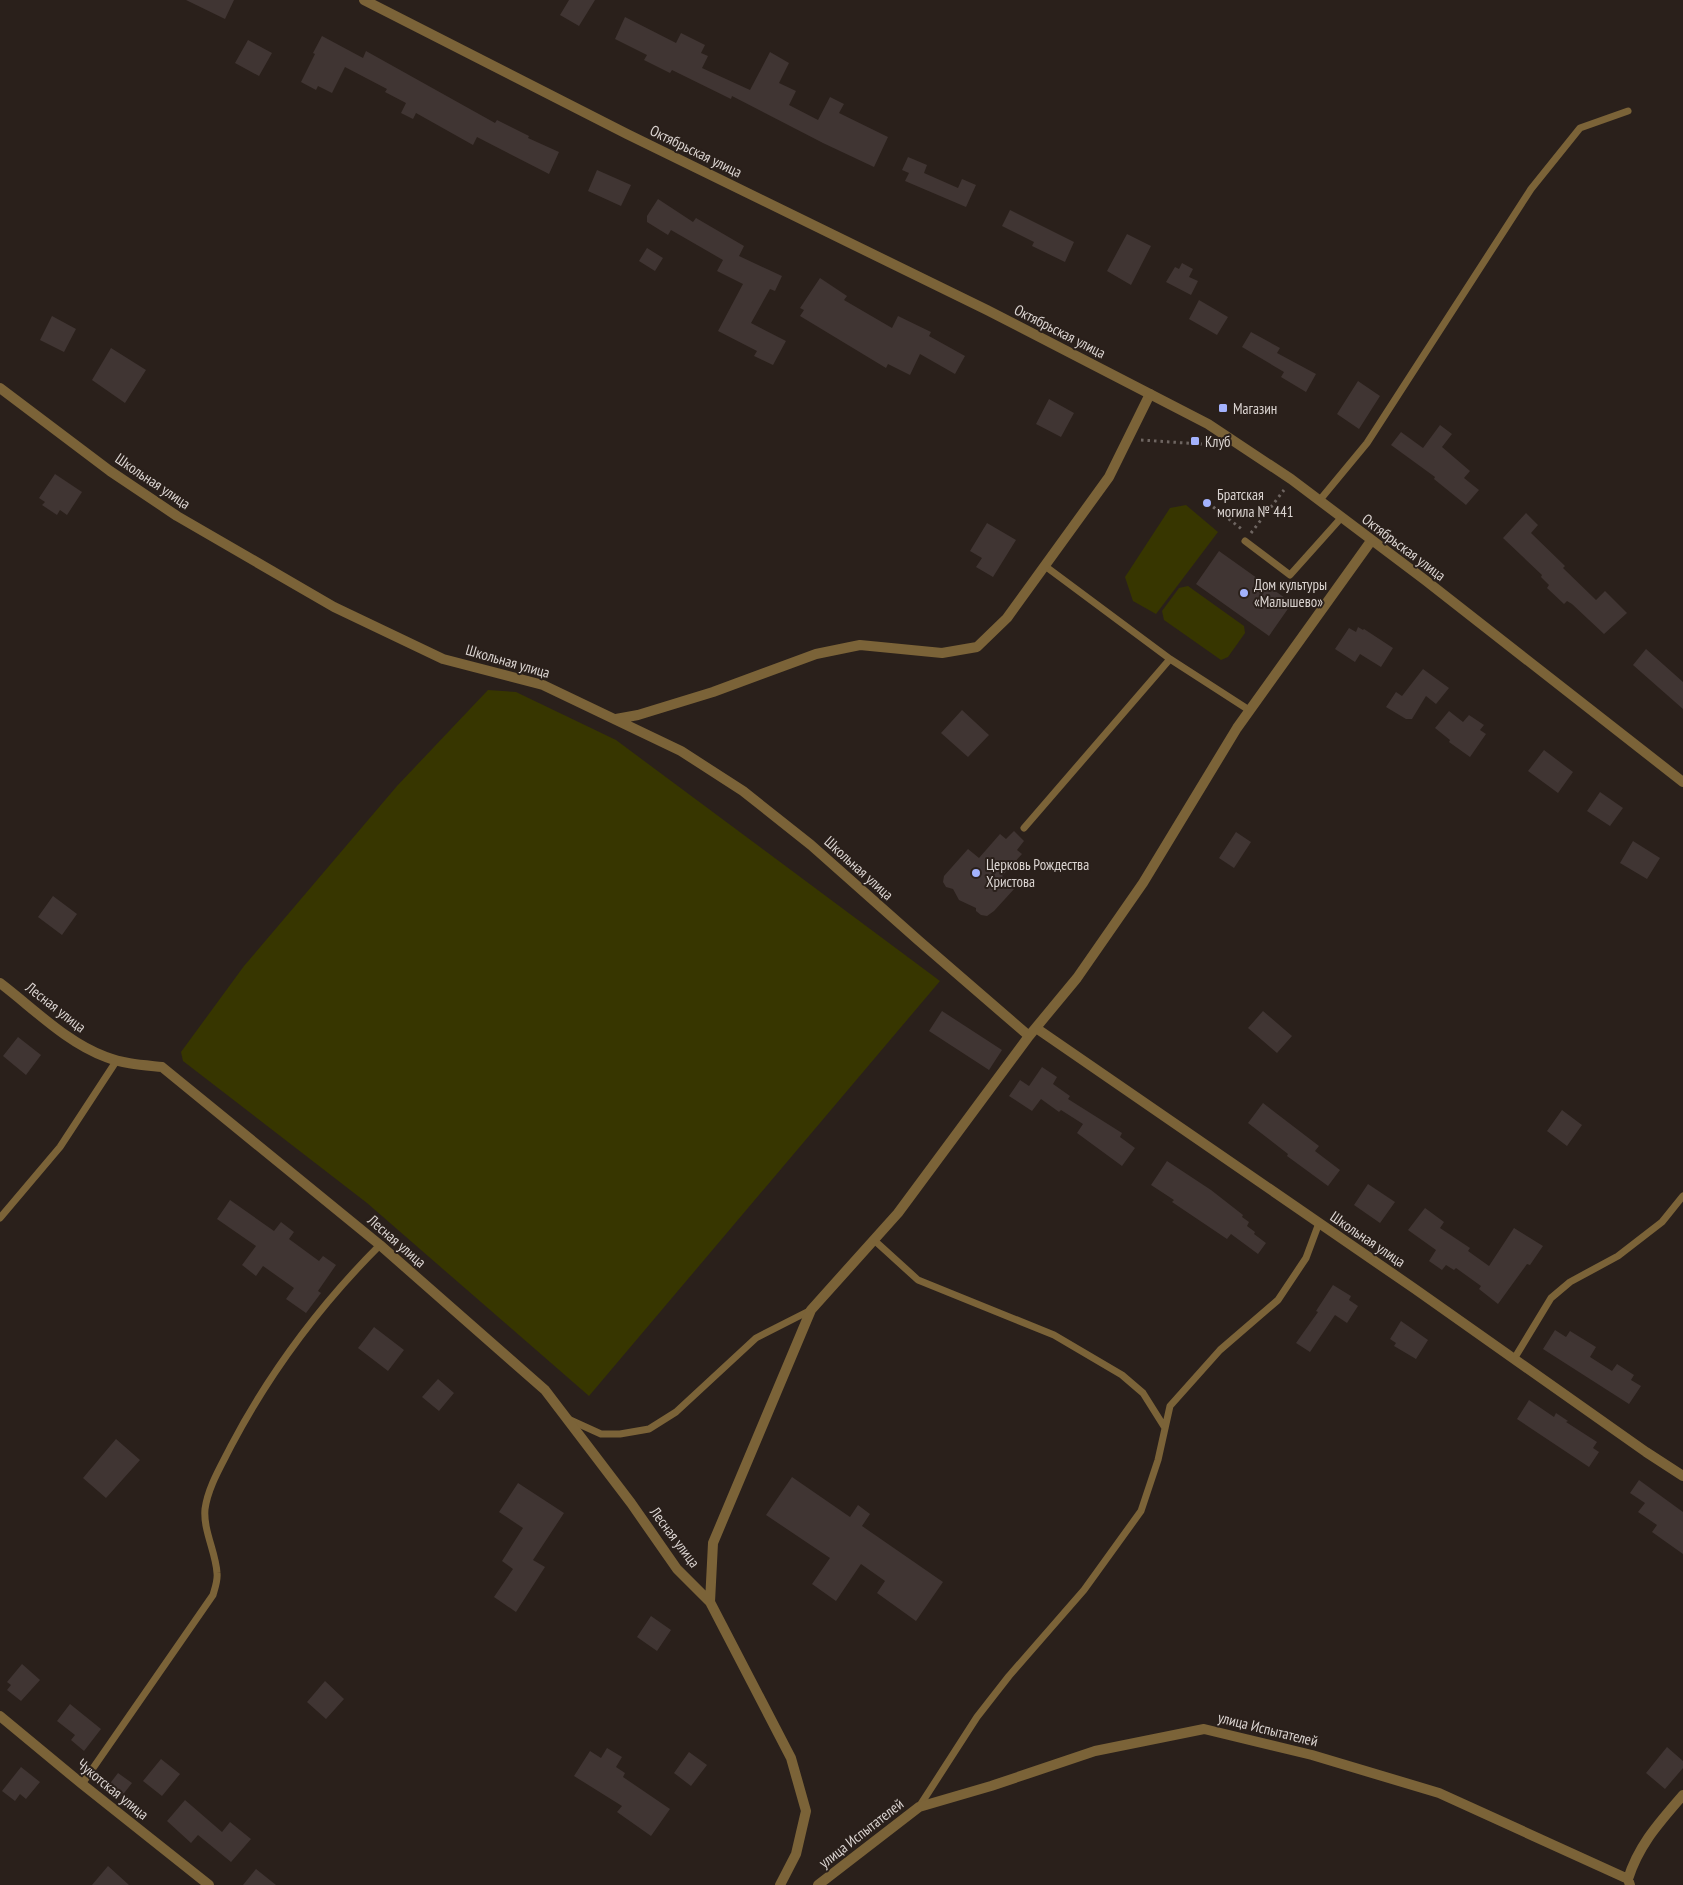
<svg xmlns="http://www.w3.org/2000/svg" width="1683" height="1885" font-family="'PT Sans Narrow',sans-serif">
	<rect width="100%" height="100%" fill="#2a201b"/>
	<path fill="#373600" d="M1186,505L1218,532L1156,614L1133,601L1125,577L1170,508Z
		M1188,586L1244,626L1245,633L1228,657L1221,660L1164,620L1162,611L1179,588Z
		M488,690L516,692L616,740L940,981L589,1396L367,1203L183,1061L181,1052L244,966L397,786Z"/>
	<path fill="#403533" d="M186,0H234L225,19Z
		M569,0H595L579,26L560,15Z
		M625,17L676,43L681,33L705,45L701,53L708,56L702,68L750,90L770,52L789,63L779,83L796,91L789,105L818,120L830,97L844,104L839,113L888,137L874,167L823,143L732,96L731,99L672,70L670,73L644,60L647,55L615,39Z
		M322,36L363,58L366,51L495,123L497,120L529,136L528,138L559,152L549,174L477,137L473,145L416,113L413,119L401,113L406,103L385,92L387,89L345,67L332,93L318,86L316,90L301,82L315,54L313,53Z
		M248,40L272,53L259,76L235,63Z
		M908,157L927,165L924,173L958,188L962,179L976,185L966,207L905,181L909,173L902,170Z
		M597,170L631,185L621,206L588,191Z
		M658,199L693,222L696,218L744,246L739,256L782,276L775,291L770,289L751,323L786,341L773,365L754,356L757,351L718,331L743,284L717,271L723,260L671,230L668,235L647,222V216Z
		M1010,210L1074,242L1065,262L1032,246L1034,242L1002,226Z
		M1127,234L1151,246L1131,285L1107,271Z
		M647,248L663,258L655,271L639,261Z
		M1182,263L1193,269L1189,277L1198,281L1191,295L1166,282L1175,267L1179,269Z
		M820,278L847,296L844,300L892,328L898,316L931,332L929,336L965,356L955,374L920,354L910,375L888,364L886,368L800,316L804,310L800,308Z
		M1199,300L1228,317L1217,335L1189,319Z
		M52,316L76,329L64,352L40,340Z
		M1251,332L1280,348L1277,353L1316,374L1306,392L1281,377L1284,372L1242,347Z
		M111,348L146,370L125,403L92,380Z
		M1358,381L1380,396L1359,429L1337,414Z
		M1049,399L1074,413L1061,437L1036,424Z
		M1440,425L1452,434L1442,447L1470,471L1464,478L1479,490L1466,505L1434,479L1435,477L1391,445L1401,432L1423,448Z
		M55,474L82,492L67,515L60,510L57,515L42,505L45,502L39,498Z
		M1526,513L1538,525L1531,533L1565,566L1563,568L1596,600L1605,591L1627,613L1604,634L1572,604L1567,601L1564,604L1547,588L1549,585L1541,577L1542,575L1503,538Z
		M987,523L1016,540L993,577L976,567L982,558L970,551Z
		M1219,551L1292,603L1269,636L1196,584Z
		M1358,627L1363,630L1364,629L1393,648L1381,667L1360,654L1355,662L1335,649L1349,628L1356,632Z
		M1646,649L1683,682V709L1633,665Z
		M1423,669L1449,688L1436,704L1426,696L1412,719H1406L1386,707L1396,692L1402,696Z
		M962,710L989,735L968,757L941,733Z
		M1449,711L1463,722L1469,715L1484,725L1480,730L1486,734L1470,757L1449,742L1450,740L1435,728Z
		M1544,750L1573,772L1558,793L1528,771Z
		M1600,792L1623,808L1610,826L1587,811Z
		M1014,831L1024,841L1017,850L1022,854L1002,876L1015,888L994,911L987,916L981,915L976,911V908L959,900L953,889L946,887L943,882L944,876L968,849L979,858L1000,834L1006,839Z
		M1236,832L1251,842L1234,868L1219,858Z
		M1633,841L1660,858L1647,879L1620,863Z
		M53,896L77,914L62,935L38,917Z
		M942,1011L1002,1050L989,1070L929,1031Z
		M1263,1011L1292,1036L1277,1053L1248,1028Z
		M18,1037L41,1055L26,1075L3,1056Z
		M1042,1067L1057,1077L1053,1084L1070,1096L1068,1099L1122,1133L1120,1137L1135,1148L1122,1166L1077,1133L1083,1124L1061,1110L1059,1112L1041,1099L1032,1111L1009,1096L1020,1080L1029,1086Z
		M1263,1103L1319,1146L1315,1151L1340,1170L1328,1186L1287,1156L1288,1154L1248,1123Z
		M1562,1110L1582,1125L1567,1146L1547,1131Z
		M1167,1161L1211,1190L1243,1215L1242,1217L1249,1222L1247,1226L1255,1232L1254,1234L1266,1243L1258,1254L1231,1234L1227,1239L1172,1202L1174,1200L1151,1185Z
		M1368,1184L1395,1202L1380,1223L1354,1205Z
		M230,1200L274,1231L281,1222L294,1232L289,1239L319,1261L323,1256L336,1265L318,1291L321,1293L306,1313L286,1299L294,1288L263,1266L256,1276L242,1265L256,1246L217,1219Z
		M1425,1208L1444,1222L1440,1228L1470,1248L1468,1251L1489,1266L1514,1228L1543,1246L1530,1265L1527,1264L1498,1304L1479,1289L1481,1286L1456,1268L1454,1270L1446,1265L1442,1270L1429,1261L1436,1250L1408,1230Z
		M1333,1285L1351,1296L1349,1300L1358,1306L1347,1323L1335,1315L1310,1352L1296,1343L1318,1312L1316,1311Z
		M1401,1321L1428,1340L1416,1359L1394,1346L1396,1343L1390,1339Z
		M374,1327L404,1350L388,1371L358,1348Z
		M1555,1330L1566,1337L1570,1331L1596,1347L1590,1357L1612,1371L1617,1364L1634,1375L1631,1380L1641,1386L1629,1404L1543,1349Z
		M438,1379L454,1393L439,1411L422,1397Z
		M1529,1400L1554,1417L1556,1413L1568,1421L1566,1422L1597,1442L1593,1448L1599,1452L1589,1467L1517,1419Z
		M116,1439L140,1460L106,1498L83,1478Z
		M792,1477L850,1517L858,1505L870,1514L862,1526L943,1582L916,1621L877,1593L885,1581L861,1564L836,1601L812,1584L830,1558L766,1515Z
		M1639,1480L1683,1512V1554L1652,1532L1657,1525L1638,1512L1645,1503L1630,1493Z
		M518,1483L564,1513L533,1560L545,1567L516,1612L494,1597L513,1569L502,1561L523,1528L499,1512Z
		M651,1616L671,1630L657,1651L637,1637Z
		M22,1664L40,1680L21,1701L7,1690L11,1685L7,1682Z
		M325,1681L344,1699L326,1719L307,1702Z
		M70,1704L101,1729L84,1751L71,1740L75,1735L57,1721Z
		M1667,1747L1683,1761V1768L1665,1789L1646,1773Z
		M607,1748L622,1757L616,1767L625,1773L623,1777L670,1809L651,1836L617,1812L622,1806L574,1776L590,1751L601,1758Z
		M689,1752L707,1765L691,1786L674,1773Z
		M161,1759L180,1774L162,1796L143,1781Z
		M21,1767L40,1782L26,1799L20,1794L15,1801L2,1791Z
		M118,1773L132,1783L121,1797L108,1786Z
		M185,1800L222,1832L230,1822L251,1839L231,1862L198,1835L191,1843L167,1821Z
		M108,1866L129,1885H92Z
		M256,1869L276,1885H243Z"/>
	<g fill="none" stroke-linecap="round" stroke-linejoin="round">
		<path stroke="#6e6561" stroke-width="3" stroke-dasharray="2.5 4" stroke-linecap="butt" d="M1141,440L1215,445
			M1208,503L1243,530
			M1251,533L1284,490"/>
		<path stroke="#7b6338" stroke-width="7" d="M1319,501L1367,443L1531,189L1580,128L1628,111
			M1245,541L1290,575L1341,518
			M1045,566L1170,659L1249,710
			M1024,828L1170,659
			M0,1218L60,1147L117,1060
			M874,1240L918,1280L1054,1335L1122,1375L1143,1393L1165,1428
			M1514,1359L1551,1298L1570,1282L1618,1256L1662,1222L1683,1196
			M568,1419L601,1434H620L649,1429L676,1412L756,1338L811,1310
			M82,1784L213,1595C215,1588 218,1580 217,1573C216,1553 203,1530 205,1509C208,1487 221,1466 231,1446C270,1372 321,1304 380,1245
			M919,1807L977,1717L1009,1676L1084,1590L1141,1511L1158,1460L1170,1406L1220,1350L1278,1300L1306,1258L1319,1223"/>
		<path stroke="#7b6338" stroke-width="10" d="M0,388L110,471L177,516L334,607L443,659L543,685L681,751L743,791L811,845L918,940L1029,1036
			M616,719L638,715L713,692L816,654L860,645L942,653L977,647L1007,618L1109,477L1150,394
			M0,983C33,1008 67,1043 106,1057C124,1064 143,1065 162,1067L380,1245L545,1390L631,1503L677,1569L710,1602
			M1036,1028L1415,1289L1646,1452L1683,1476
			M0,1716L82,1784L209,1885
			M1628,1879C1639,1844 1660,1822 1683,1795
			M780,1885L796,1854L806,1811L791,1758L710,1602L713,1543L811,1310L898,1213L1029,1036L1077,978L1143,883L1237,728L1371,541
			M818,1885L919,1807L991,1786L1095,1751L1204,1729L1312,1755L1439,1793L1628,1879L1630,1885"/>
		<path stroke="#7b6338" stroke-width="10" d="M364,0L627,134L987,310L1208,424L1291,479L1425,580L1683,782"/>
	</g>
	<g fill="#a3b2fd" stroke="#2a201b" stroke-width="2">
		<rect x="1218" y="403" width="10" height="10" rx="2.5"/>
		<rect x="1190" y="436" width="10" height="10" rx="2.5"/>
		<circle cx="1207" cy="503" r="5"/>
		<circle cx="1244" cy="593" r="5"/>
		<circle cx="976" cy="873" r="5"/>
	</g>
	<g text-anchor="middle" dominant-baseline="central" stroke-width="4" stroke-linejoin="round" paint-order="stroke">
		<g font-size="15" fill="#dbd4d1" stroke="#2a201b">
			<text transform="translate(696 151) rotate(26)">Октябрьская улица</text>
			<text transform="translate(1060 331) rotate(27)">Октябрьская улица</text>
			<text transform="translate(153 481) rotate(34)">Школьная улица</text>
			<text transform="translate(1404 547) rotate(37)">Октябрьская улица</text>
			<text transform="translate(508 661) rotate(16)">Школьная улица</text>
			<text transform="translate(859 868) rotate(42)">Школьная улица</text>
			<text transform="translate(56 1007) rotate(38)">Лесная улица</text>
			<text transform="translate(1368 1239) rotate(34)">Школьная улица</text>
			<text transform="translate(397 1241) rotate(41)">Лесная улица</text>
			<text transform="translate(675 1537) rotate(53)">Лесная улица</text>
			<text transform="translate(1268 1729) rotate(14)">улица Испытателей</text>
			<text transform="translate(113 1789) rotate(39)">Чукотская улица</text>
			<text transform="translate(861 1833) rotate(-38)">улица Испытателей</text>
		</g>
		<g font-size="15" fill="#dbd4d1" stroke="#2a201b" text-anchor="start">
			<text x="1233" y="408">Магазин</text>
			<text x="1205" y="441">Клуб</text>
			<text x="1217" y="494">Братская<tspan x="1217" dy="17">могила № 441</tspan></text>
			<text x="1254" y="584">Дом культуры<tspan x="1254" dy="17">«Малышево»</tspan></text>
			<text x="986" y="864">Церковь Рождества<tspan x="986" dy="17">Христова</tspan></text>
		</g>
	</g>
</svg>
